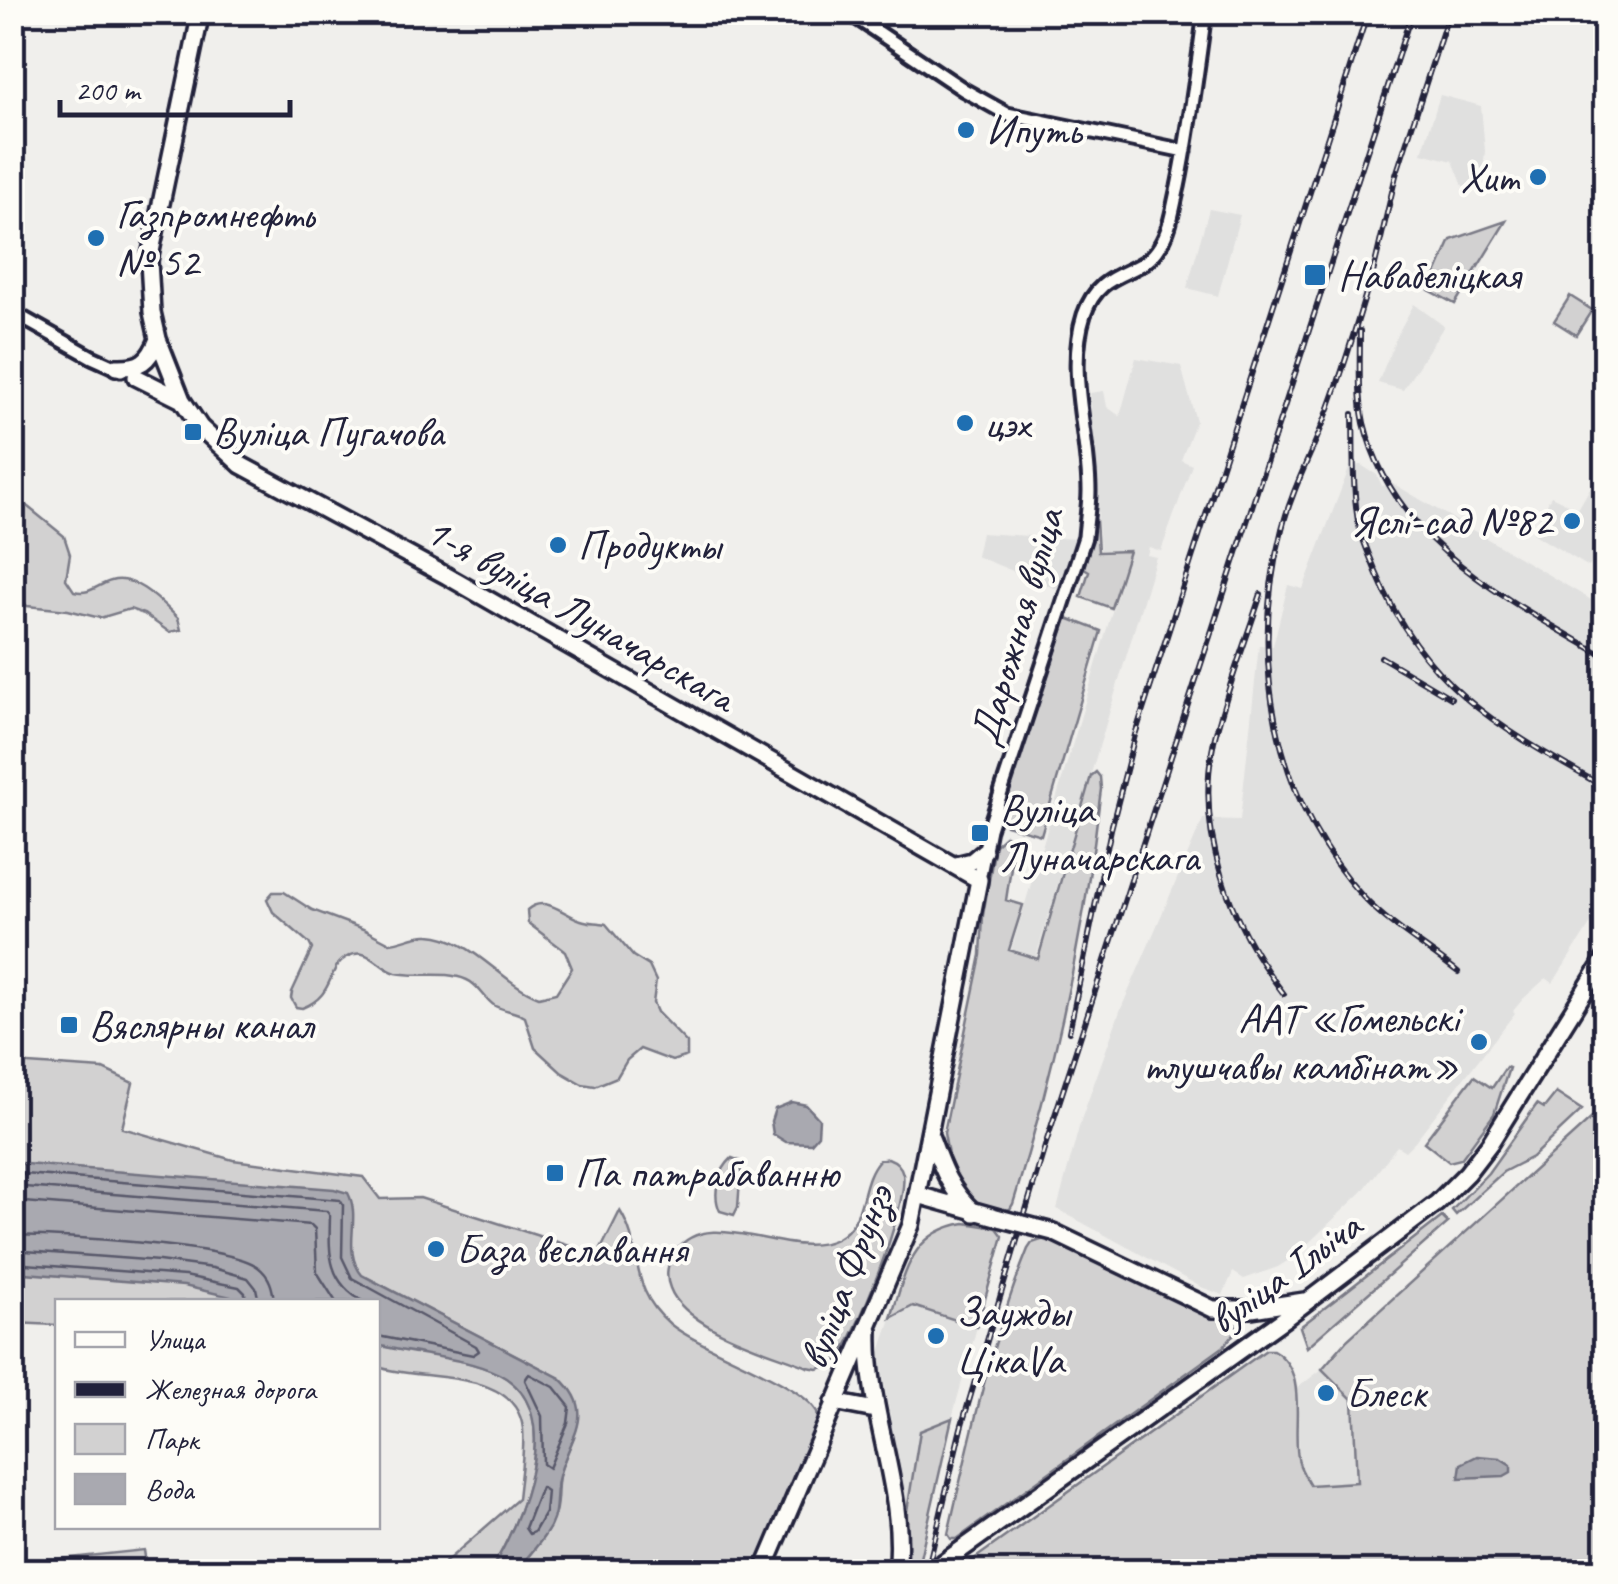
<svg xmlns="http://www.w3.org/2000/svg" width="1618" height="1584" font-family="Caveat,sans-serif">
	<rect width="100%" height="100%" fill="#f0efec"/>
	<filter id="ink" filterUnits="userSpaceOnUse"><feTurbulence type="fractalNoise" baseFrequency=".01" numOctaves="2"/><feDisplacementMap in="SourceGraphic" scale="20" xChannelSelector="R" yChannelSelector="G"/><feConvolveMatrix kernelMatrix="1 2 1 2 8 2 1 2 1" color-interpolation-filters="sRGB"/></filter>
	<g filter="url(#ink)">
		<path fill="#e0e0df" d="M1599,58L1605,66V152H1594L1592,63Z
			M1440,95L1481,106L1485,151L1481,189L1463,186L1453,161L1422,153Z
			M1209,209L1240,215L1218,296L1187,288Z
			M1414,304L1444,326L1403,390L1378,383L1397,335Z
			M1136,358L1181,366L1196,421L1181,460L1192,465L1161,551L1149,547L1147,555L1156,557L1036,957L1011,951L1130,551L1100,550L1090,393L1104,391L1107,407L1120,416Z
			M1361,465L1377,475L1382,486L1394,484L1605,608V901L1553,983L1546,978L1523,999L1513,1011L1515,1013L1415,1141L1405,1151L1397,1146L1362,1192L1295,1256L1278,1267L1244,1279L1233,1272L1223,1295L1201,1287L1057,1209L1081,1120L1120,1011L1203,819L1240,820L1259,645L1273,646L1288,585L1303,589L1350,466Z
			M1593,483L1605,491L1606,556L1603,559L1597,556L1589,567L1532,533L1551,496L1578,509Z
			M981,533L1076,539L1059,590L976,556Z
			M913,1306L977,1327L952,1418L920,1431L907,1511L879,1355L891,1318Z
			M1322,1369L1353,1400L1358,1482L1310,1485L1299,1462L1296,1389Z"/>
		<path fill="#d2d1d1" stroke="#7a7a86" stroke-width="2.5" d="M1506,221L1455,304L1429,290L1451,240Z
			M1570,296L1592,310L1576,335L1554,321Z
			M12,494L64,536L70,554L66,579L74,591C91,595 96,585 111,581C135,573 162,603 178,618L181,630L169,632L144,614L130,609L100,618L68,610L27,606L13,590V567L22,536L13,515Z
			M1096,519L1098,552L1129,551L1111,608L1081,597L1089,571L1084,568Z
			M1067,618L1101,631L1041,835L1006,825L1002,809Z
			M1096,772L1100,777L1101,789C1085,930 1055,1069 1013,1204L1010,1209L1002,1211L976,1202L962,1190L950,1166L944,1133L981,955L983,915L995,845L1006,835L1015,841L1006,900L1023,905L1009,950L1038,959L1091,776Z
			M273,892H284L312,910L363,929L390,943C403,942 415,934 429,935C471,937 501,983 539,997L556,993L572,968L565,951L528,923L527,910C545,894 562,914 581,920C589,923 598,922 606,924L633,956L649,966L656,981L653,1003L657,1012L687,1043V1056L672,1061L640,1049L627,1060L617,1077L595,1086L582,1084L561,1072L535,1048L525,1017C515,1011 505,1011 495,1006C484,999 479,985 467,980C444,970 419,978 396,973C377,968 369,945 347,957C326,968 336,995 302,1008L296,1007L291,998L292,992L312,949L309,943L273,912L267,899Z
			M13,1063L103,1069L133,1083L122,1128L233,1160L363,1177L380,1199L420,1198L598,1255L620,1211C645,1251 626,1286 670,1324C702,1350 801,1382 817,1412L818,1421L755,1571H516C530,1554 550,1534 555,1512C559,1499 556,1485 560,1472C572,1434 595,1412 560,1378L368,1278L364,1301L58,1302L57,1325L13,1323Z
			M1506,1067L1509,1068L1494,1114L1461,1159L1449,1162L1424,1142L1474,1076L1492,1088Z
			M1556,1093L1582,1110L1532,1157L1503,1172L1456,1215L1452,1210L1488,1173L1537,1104L1544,1108Z
			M1605,1106V1571L956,1572L1266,1350H1273C1311,1372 1290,1428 1299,1463C1301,1470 1306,1478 1310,1485L1357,1482L1353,1400L1322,1369L1347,1340Z
			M732,1158L740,1161L741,1167L738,1207L734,1215L720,1211C712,1194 718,1171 732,1158Z
			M888,1158C896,1161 901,1165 903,1174C909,1204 855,1341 835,1364L818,1369L808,1367C769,1351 685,1329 670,1288C665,1276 667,1262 675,1252C709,1202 790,1263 836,1239C868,1223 858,1183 879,1160Z
			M1442,1217L1448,1223L1307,1347L1300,1327Z
			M965,1223L997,1228L1003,1236L977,1327L913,1306L891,1318C906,1272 910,1232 965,1223Z
			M1044,1239H1052L1211,1315L1234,1321L1237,1330L1223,1347L957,1539H951L948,1534C970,1439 991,1340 1028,1249L1032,1243Z
			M378,1345C417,1354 463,1356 499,1374C569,1410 520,1524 490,1571H435L518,1499C520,1476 525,1451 523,1429C516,1367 422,1382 378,1367Z
			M952,1418L918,1567L915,1571H906L907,1511L920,1431Z
			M144,1550L147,1571H13V1564Z"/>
		<path fill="#a9a9b0" stroke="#737381" stroke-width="2.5" d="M792,1102L806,1105L819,1119L818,1135L811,1143L786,1142L773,1134L771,1121L775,1109Z
			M13,1163L334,1189L348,1193C362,1219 341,1250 362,1275L560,1378C600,1414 567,1439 558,1480C555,1496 558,1512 550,1527C541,1543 527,1557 516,1571H490C520,1524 569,1410 499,1374C462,1356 417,1356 378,1345V1302L248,1301L184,1286L13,1272Z
			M1477,1456L1500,1458L1511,1465V1472L1504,1476L1459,1478L1461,1464Z"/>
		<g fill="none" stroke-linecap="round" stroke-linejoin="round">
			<path stroke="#58586a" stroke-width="2.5" d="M12,1173L340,1200L343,1205L342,1257L352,1278L476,1346L479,1351L473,1355L378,1336
				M12,1186L327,1211L330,1216C329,1253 327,1282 364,1302
				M12,1201L311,1225L315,1229L317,1272L336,1302
				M12,1235C57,1236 229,1244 258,1267C270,1276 273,1288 274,1302
				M12,1250L159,1261L213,1268L248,1278L256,1288L259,1302
				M12,1263L185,1276L239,1287L245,1293L246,1302
				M529,1374L554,1387L570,1407L568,1423L549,1468L543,1464L542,1416L525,1380Z
				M541,1487L547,1491L545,1513L534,1532L529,1534L525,1528Z"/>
			<g stroke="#22223b" stroke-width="19">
				<path id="minor" d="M848,12L964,90L1007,114L1185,151
					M12,312L92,357L121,370
					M979,880L989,829L1085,537C1086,522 1089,506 1089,491C1089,434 1066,371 1084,315C1101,265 1141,279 1160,246C1171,228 1173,207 1178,187C1190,129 1197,71 1205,12"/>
			</g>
			<g stroke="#22223b" stroke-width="22">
				<path id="major" d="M201,12L149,261L152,312L158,339L182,400L200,427L241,465L447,576L979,880L911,1225L763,1572
					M116,367C140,368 149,362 158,339
					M136,377L182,400
					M956,865L972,861L984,851
					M931,1138C942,1168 950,1191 975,1213
					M918,1195L1003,1219
					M1053,1232L1213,1309H1252L1304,1301
					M869,1330C866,1412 907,1492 897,1572
					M834,1402L875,1410
					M930,1572L1284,1319L1437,1203L1467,1173L1490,1143L1606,957"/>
			</g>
			<use href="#minor" stroke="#fdfcf7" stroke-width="11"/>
			<use href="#major" stroke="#fdfcf7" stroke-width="15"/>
			<g stroke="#22223b" stroke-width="6">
				<path id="rail" d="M1375,264C1359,315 1345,367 1326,416C1312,453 1292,489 1282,529C1249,657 1272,797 1363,897C1390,926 1428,948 1458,972
					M1372,277L1396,175L1449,12
					M1360,331C1360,361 1358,394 1364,423C1393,544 1507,599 1606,657
					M1353,414C1354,447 1352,481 1357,514C1359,533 1369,554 1376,572C1424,689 1502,729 1606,788
					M1261,594C1245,643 1226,692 1214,741C1194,830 1230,925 1284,994
					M1381,657L1451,698
					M1069,1032L1111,829L1135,735L1368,12
					M927,1572L961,1428L1046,1143L1412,12"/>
			</g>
			<use href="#rail" stroke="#fdfcf7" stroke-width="2.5" stroke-dasharray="8" stroke-linecap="butt"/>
			<g stroke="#22223b" stroke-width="22" stroke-linecap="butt">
				<path id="major-bridge" d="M1003,1219L1053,1232"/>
			</g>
			<use href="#major-bridge" stroke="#fdfcf7" stroke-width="15"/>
		</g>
	</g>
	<g fill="#1f6fb2" stroke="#fdfcf7" stroke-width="4">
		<circle cx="966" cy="130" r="10"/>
		<circle cx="1538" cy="177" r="10"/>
		<circle cx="96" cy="238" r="10"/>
		<rect x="1303" y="263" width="24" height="24" rx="5"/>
		<circle cx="965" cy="423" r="10"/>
		<rect x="183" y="422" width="20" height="20" rx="5"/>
		<circle cx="1572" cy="521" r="10"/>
		<circle cx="558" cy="545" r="10"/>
		<rect x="970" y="823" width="20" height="20" rx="5"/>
		<rect x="59" y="1015" width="20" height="20" rx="5"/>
		<circle cx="1479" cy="1042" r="10"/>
		<rect x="545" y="1163" width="20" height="20" rx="5"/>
		<circle cx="436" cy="1249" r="10"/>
		<circle cx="936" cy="1336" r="10"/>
		<circle cx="1326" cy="1393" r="10"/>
	</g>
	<g text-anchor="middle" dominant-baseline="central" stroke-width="8" stroke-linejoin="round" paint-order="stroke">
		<g font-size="42" fill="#22223b" stroke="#fdfcf7" text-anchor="start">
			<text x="986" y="130">Ипуть</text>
			<text x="1518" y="177" text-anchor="end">Хит</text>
			<text x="116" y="214">Газпромнефть<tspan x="116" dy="48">№ 52</tspan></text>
			<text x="1338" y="275">Навабеліцкая</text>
			<text x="985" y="423">цэх</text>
			<text x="213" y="432">Вуліца Пугачова</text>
			<text x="1552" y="521" text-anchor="end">Яслі-сад №82</text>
			<text x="578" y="545">Продукты</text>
			<text x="1000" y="809">Вуліца<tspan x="1000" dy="48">Луначарскага</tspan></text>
			<text x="1459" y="1018" text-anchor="end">ААТ «Гомельскі<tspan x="1459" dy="48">тлушчавы камбінат»</tspan></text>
			<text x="89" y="1025">Вяслярны канал</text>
			<text x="575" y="1173">Па патрабаванню</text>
			<text x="456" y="1249">База веславання</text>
			<text x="956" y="1312">Заужды<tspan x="956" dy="48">ЦікаVа</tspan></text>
			<text x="1346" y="1393">Блеск</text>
		</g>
		<g font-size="42" fill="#22223b" stroke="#fdfcf7">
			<text transform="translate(580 614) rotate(30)">1-я вуліца Луначарскага</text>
			<text transform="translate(1017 627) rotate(-74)">Дарожная вуліца</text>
			<text transform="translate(1285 1273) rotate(-36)">вуліца Ільіча</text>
			<text transform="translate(846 1277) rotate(-69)">вуліца Фрунзэ</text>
		</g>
	</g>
	<rect width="1618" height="1584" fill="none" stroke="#fdfcf7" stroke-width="50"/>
	<rect x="25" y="25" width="1568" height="1534" fill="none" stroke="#22223b" stroke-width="4" filter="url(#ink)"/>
	<rect x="55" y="1299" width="325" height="230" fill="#fdfcf7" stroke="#a5a5ac" stroke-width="2.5"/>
	<rect x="75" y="1332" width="50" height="15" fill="#fdfcf7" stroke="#a5a5ac" stroke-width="2.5"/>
	<text x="145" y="1349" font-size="30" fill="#22223b">Улица</text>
	<rect x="75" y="1382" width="50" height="15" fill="#22223b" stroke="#a5a5ac" stroke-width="2.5"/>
	<text x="145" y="1399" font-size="30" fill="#22223b">Железная дорога</text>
	<rect x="75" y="1424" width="50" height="30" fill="#d2d1d1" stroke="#a5a5ac" stroke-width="2.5"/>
	<text x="145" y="1449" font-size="30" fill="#22223b">Парк</text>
	<rect x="75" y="1474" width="50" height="30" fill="#a9a9b0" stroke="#a5a5ac" stroke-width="2.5"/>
	<text x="145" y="1499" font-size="30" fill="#22223b">Вода</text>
	<path d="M60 100v15h230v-15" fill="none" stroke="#22223b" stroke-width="5"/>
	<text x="75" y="100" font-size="30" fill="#22223b" stroke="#fdfcf7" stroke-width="8" paint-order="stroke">200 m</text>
</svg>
